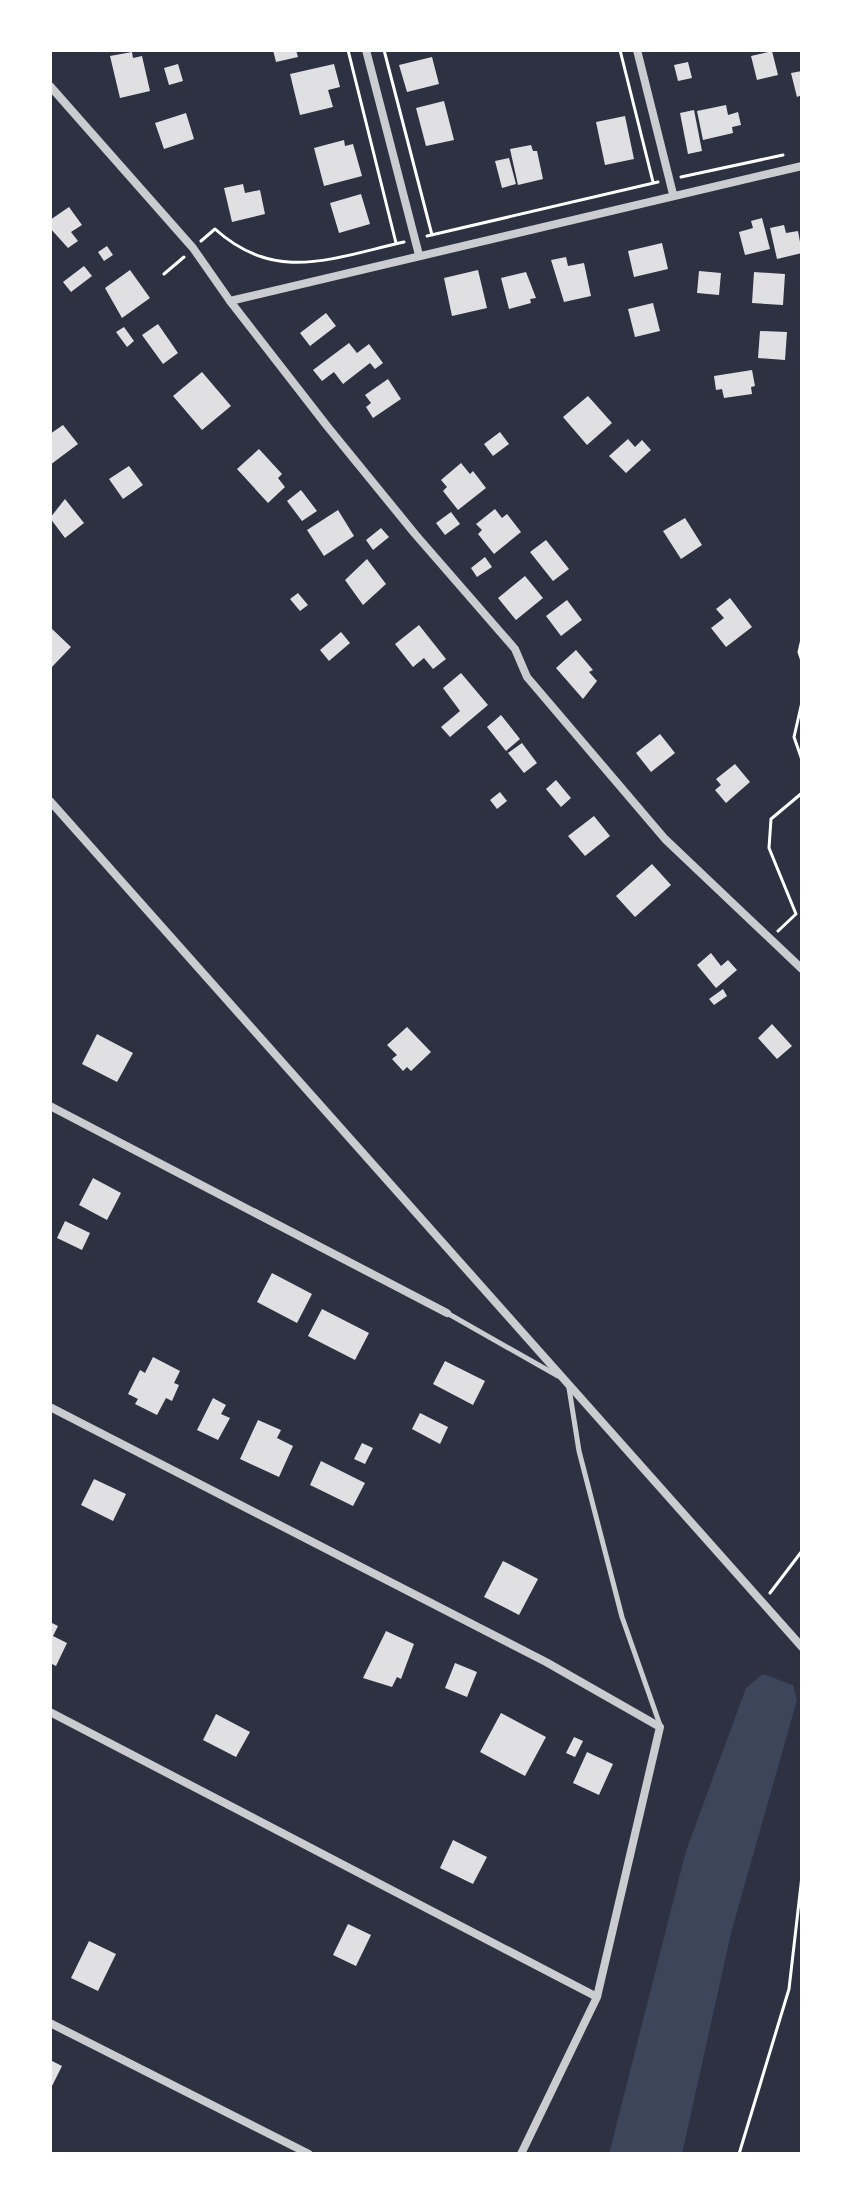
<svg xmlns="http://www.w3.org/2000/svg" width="852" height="2204" font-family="Overpass,sans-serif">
	<rect width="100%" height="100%" fill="#2d3142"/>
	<path fill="#3c4559" d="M763,1674L793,1685L797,1700L731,1933L682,2154H609L686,1851L746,1688Z"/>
	<path fill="#e0e0e3" d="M273,50H296L298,57L276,62Z
		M772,51L778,75L757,80L751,56Z
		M132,52L133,58L142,56L150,91L120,98L110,56Z
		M432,57L439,84L407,92L399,65Z
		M688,62L692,78L678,81L674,65Z
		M178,64L183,81L169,85L164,68Z
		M334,64L340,87L328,90L333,107L300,115L290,74Z
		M802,71V95L797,97L791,73Z
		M444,101L454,140L426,146L416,108Z
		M726,105L728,115L738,112L741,125L732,127L733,133L703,140L697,111Z
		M694,110L702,151L688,154L680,113Z
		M186,113L194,139L164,149L155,123Z
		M625,116L634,159L605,165L596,122Z
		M344,140L345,146L353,144L362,176L324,186L314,148Z
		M531,145L533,151H537L543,179L518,185L510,149Z
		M509,158L516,184L502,188L495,161Z
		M243,184L245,193L260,190L265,214L232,222L224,188Z
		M361,194L370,224L339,233L330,203Z
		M69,207L82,225L71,232L78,241L68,248L50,228V220Z
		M762,218L770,249L745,255L739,232L753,228L751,221Z
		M784,225L786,233L798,231L802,253L777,259L770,228Z
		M662,243L668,269L634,277L628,251Z
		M107,246L113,255L104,261L98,252Z
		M566,257L568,266L584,263L591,296L564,302L551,260Z
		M84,266L92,276L71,292L63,282Z
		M130,270L150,298L122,318L105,288Z
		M478,270L487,308L452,316L444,278Z
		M699,271L721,273L719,295L697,293Z
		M526,272L536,298L530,299L531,303L509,309L501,278Z
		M754,272L785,274L783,305L752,303Z
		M653,303L660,331L635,337L628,309Z
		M326,313L336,326L310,346L300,333Z
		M158,324L178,353L163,364L142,335Z
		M124,327L134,341L127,347L116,332Z
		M760,331L787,332L785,360L758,358Z
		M349,343L357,353L369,344L383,363L375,369L370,363L343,384L334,372L322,381L313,370Z
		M752,370L755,386L751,387L752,394L724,398L722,389L716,390L714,376Z
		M202,372L231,406L202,430L173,396Z
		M388,379L401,399L373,418L366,407L371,403L365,395Z
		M588,396L612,423L587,445L563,417Z
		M63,425L78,444L50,465V434Z
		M500,432L509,444L493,456L484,444Z
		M628,439L635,447L642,440L651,450L626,473L609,456Z
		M259,449L282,474L278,478L285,487L268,503L237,469Z
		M461,463L470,474L473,471L486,488L458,510L443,491L447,487L441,480Z
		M129,466L143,485L123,499L109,479Z
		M301,490L317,511L302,521L287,501Z
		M65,499L84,523L65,538L50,518Z
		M495,509L502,518L507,514L521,532L494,554L478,534L482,530L476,524Z
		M338,510L354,536L324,556L307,530Z
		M451,512L460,524L445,535L436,523Z
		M685,518L702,545L681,559L663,531Z
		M381,528L389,537L373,550L366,540Z
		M546,540L569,569L553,581L530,552Z
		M485,557L492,567L477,577L471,568Z
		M367,559L386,584L363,605L345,580Z
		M525,576L543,598L516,620L498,598Z
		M298,593L308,605L300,611L290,599Z
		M730,598L752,627L726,647L711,628L724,618L716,609Z
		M567,600L582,620L561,636L546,616Z
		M419,625L446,659L433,669L424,658L413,667L395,644Z
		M50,627L71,647L50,669Z
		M341,632L350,643L329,661L320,650Z
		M576,650L593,670L589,672L597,681L583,699L556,668Z
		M461,673L488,705L450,737L441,727L460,711L443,688Z
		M501,715L520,739L506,751L487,727Z
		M660,734L675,753L651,772L636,753Z
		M522,743L537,763L524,773L508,753Z
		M735,764L750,782L726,803L715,790L721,785L716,779Z
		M556,780L571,798L561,807L546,789Z
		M500,792L507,801L497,809L490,800Z
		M594,816L610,836L585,856L568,836Z
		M652,864L671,885L635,917L616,896Z
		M711,953L721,966L728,960L737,970L716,988L697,965Z
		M723,989L727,996L714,1005L709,999Z
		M772,1024L792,1046L777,1059L758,1038Z
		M407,1027L431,1052L411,1071L407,1067L403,1071L392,1059L397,1055L387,1045Z
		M97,1034L133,1053L117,1082L82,1064Z
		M93,1178L121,1193L107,1220L79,1205Z
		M65,1221L90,1233L82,1250L57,1238Z
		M272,1273L312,1294L297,1323L257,1302Z
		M322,1309L369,1333L355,1360L308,1336Z
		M153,1357L180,1371L174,1383L179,1385L172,1401L166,1398L157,1415L135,1404L138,1399L128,1394L140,1370L145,1373Z
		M445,1361L485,1381L473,1405L433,1384Z
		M213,1398L226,1405L221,1414L230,1418L218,1440L197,1430Z
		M420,1413L448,1427L440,1444L412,1429Z
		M258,1420L281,1430L277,1438L293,1446L279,1477L240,1459Z
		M362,1443L373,1448L365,1464L354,1459Z
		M321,1461L365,1483L353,1506L310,1485Z
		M94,1479L126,1494L113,1521L81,1505Z
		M503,1561L538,1579L519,1615L484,1597Z
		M50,1622L58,1626L53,1636L67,1643L56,1666L50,1663Z
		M386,1631L414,1644L401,1679L397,1677L392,1687L363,1678Z
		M455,1663L477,1672L467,1697L445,1688Z
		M501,1713L546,1737L525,1776L480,1752Z
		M216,1714L250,1732L236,1757L203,1740Z
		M574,1737L583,1741L575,1757L566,1753Z
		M587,1752L613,1764L599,1795L573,1783Z
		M453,1840L487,1857L473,1884L440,1868Z
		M348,1924L371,1935L356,1966L333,1955Z
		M89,1941L116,1954L98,1991L71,1978Z
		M50,2060L62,2066L50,2090Z"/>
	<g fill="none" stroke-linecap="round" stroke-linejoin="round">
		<path stroke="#fff" stroke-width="3" d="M348,50L396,243
			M384,50L432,235
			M620,50L653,182
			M681,177L783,155
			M427,236L658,182
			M201,241L215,229C276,284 332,258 404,242
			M164,274L184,257
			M802,639L799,652L802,661
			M802,702L794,737L802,760
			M778,931L796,914L769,848L771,819L802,793
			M770,1593L802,1551
			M739,2154L789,1989L802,1876"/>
		<path stroke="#caccd0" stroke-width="5" d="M447,1313L558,1376
			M569,1388L579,1451L622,1617L660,1725"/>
		<path stroke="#caccd0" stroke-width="8" d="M366,50L419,255
			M637,50L673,194
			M50,86L193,248L230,301L327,426L415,534L515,649L527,677L665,839L802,969
			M230,301L802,166
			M50,801L802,1647
			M50,1106L447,1313
			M50,1407L546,1662L660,1727L597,1997L521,2154
			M50,1712L597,1997
			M50,2023L309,2154"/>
	</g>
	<rect width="852" height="2204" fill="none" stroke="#ffffff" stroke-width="104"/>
</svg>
